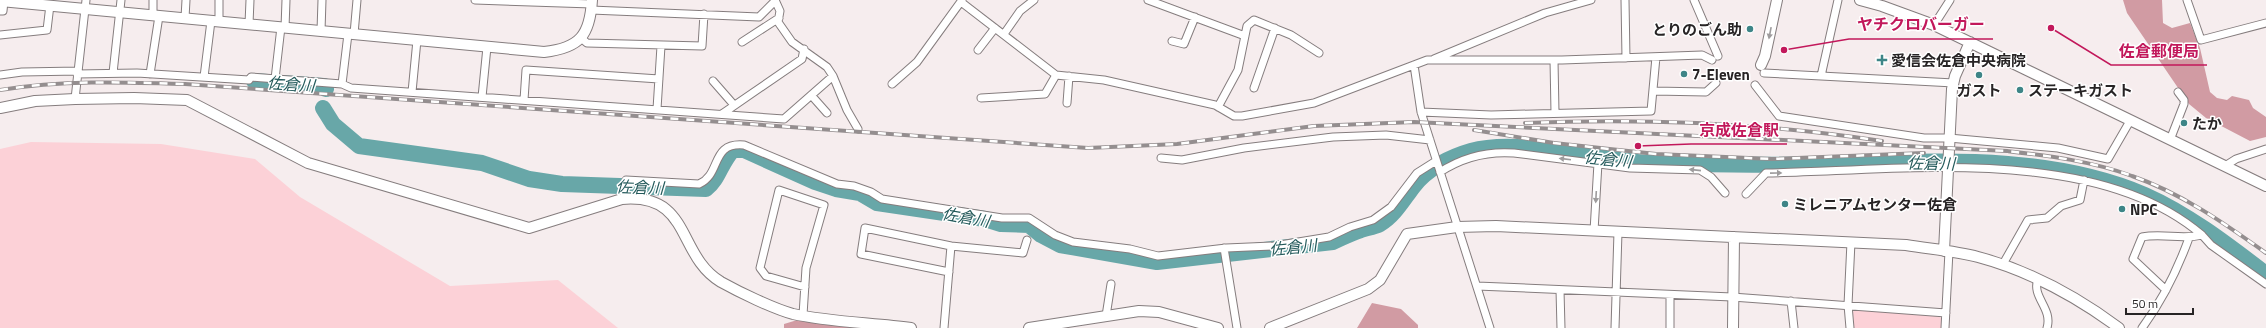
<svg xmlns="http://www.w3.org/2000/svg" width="2266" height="328" font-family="'Titillium Web','Noto Sans JP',sans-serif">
	<rect width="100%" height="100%" fill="#f6edee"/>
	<path fill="#fcd1d7" d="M31,142L161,144L255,159L300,197L450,286L558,280L618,328H0V149Z
		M1857,307L1934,314L1943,319V328H1854L1853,312Z"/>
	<path fill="#d19ba3" d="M2123,0H2162L2163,23L2172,28L2190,23L2200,48L2210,92L2217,98L2227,100L2232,96L2249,100L2253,108L2266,117V137L2250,141L2206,118L2189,104L2127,13Z
		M1372,303L1401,309L1418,325V328H1357Z
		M814,315L896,328H784V324Z"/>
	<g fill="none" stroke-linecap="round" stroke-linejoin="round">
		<path stroke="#68a7a8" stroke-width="16" d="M254,81L324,86L326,89
			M323,108L333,124L359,146L482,163L529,179L562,184L706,189C719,179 721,162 733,150H744L815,182L836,189L860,193L877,203L985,219L1001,224L1029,225L1041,235L1060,245L1157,262L1333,242C1342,238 1351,233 1361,230C1367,228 1374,227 1380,224C1394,216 1403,200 1413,187C1426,169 1450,157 1471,151C1519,137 1598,161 1650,163C1708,164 1766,166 1824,164C1930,162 2045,152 2145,195C2188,214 2228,245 2266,274"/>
		<g stroke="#857d7e" stroke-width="9">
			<path id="street" d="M475,0L592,4
				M775,0L780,11L778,22L792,42L827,67L833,76L847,110L858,129
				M1148,0L1245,36
				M1625,0L1626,58
				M1694,0L1718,56
				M2187,0L2201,40L2266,23
				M961,2L1056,75L1104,80L1215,105L1234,116H1242L1314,103L1427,60H1562L1702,55L1712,60
				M591,10L759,17L775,1
				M0,11H3L4,1
				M153,15V0
				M185,18L186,0
				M219,21V0
				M249,24L250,0
				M1934,25L1950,0
				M285,28L286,0
				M321,31L322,0
				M354,34L357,0
				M1004,34L1020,11L1034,0
				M0,35L47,30L50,5
				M581,38L587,43L702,46L704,14
				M1172,41L1184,44L1195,17
				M742,42L779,18
				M978,50L995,28
				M1434,59L1545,13L1591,0
				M1554,60L1555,113
				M1414,65L1421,112L1490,328
				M113,73L121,0
				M1764,73L1954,83
				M77,74L137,73L249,80L251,77L342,84L348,34
				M150,74L159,16
				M0,75L22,72L78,71
				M1821,76L1838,0
				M204,77L211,21
				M275,79L281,27
				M713,81L734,105
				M342,84L351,88L784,119L833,76
				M892,84L917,62L962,0
				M1755,85L1779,116L1924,138H1949L2058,148L2108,159L2130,121
				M1254,88L1275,28
				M1654,91L1706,92L1716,83
				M412,92L417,40
				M811,95L827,113
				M482,97L487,47
				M981,98L1045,94L1056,75
				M75,99L86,0
				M524,100L526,70L659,79
				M1067,103L1069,76
				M1218,107L1238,70L1247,26L1254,20L1291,35L1319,53
				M657,109L661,46
				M1421,112L1491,115L1651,111L1656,57
				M722,114L802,59L804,49
				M2170,140L2184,104V100L2178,92
				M1161,158L1182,160L1244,148L1333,137L1386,135L1430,140
				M2225,166L2236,159L2266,149
				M1440,172C1463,157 1487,151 1514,153L1630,168L1700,170L1711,177L1725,193
				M1746,194L1766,173C1897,171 2095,143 2202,235
				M625,198L626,180L699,184C722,174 710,142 744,145L837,184L854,186L871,192L882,199L1002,218H1029L1055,235L1073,242L1130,249L1158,256L1226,248L1274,246L1329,237L1350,227L1373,220L1391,207L1417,173L1436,161
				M1594,231L1598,163
				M1224,248L1237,328
				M2003,264L2028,220L2047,218L2061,206L2080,200L2084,180
				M949,272L861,254L865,228L951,246
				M2038,279C2031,297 2053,308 2047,328
				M1477,286L1732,297L1946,313
				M1560,290L1561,328
				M2166,290L2133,259L2142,237C2163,233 2182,240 2202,235L2211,245L2266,284
				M1791,301L1794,328
				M803,315L806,268L824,205L779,190L760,268L766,276L805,287
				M1106,316L1111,284
				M944,328L951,246L1023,253L1027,240
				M1615,328L1618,232
				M1670,328V295
				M1850,328L1848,305L1851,242
				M1945,328L1949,251
				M2142,328C2162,301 2177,271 2189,238"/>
		</g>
		<g stroke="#857d7e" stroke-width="12">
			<path id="secondary" d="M1860,0L1882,6L1934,25L2266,186
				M0,1L544,52C580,48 590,35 592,0
				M1761,65L1765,56L1777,0
				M0,108L35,101L75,99L134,98L187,100L308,163L529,228L622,199C692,193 676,255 721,282C739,292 774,309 793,314C830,322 873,323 911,328
				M1944,251L1952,89L1955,76L1970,42
				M1029,328L1139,311L1159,312L1218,328
				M1270,328L1368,289L1380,280L1407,234L1457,227L1496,226L1906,245C1930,249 1955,251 1978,257C2030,271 2076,296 2119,328
				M1733,328L1734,237"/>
		</g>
		<use href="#street" stroke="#fff" stroke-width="7"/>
		<use href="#secondary" stroke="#fff" stroke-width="10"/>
		<g stroke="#948e8f" stroke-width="4">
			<path id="rail" d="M0,90C62,80 122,82 185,84L1088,148L1177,144L1314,126L1414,122L2007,151C2049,156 2092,161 2132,176C2181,193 2224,223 2266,253
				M1525,123C1645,118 1764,123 1882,141
				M1474,130L1554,143L1656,154L1772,159L1924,153"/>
		</g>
		<use href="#rail" stroke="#fff" stroke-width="2.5" stroke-dasharray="8" stroke-linecap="butt"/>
	</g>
	<defs><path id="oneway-solid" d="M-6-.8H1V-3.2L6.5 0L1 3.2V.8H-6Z"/></defs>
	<g fill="#9e9c9d">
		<use href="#oneway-solid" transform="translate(1770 33) rotate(101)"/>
		<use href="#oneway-solid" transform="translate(1565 159) rotate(-173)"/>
		<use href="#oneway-solid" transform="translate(1695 170) rotate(-174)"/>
		<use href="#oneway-solid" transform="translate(1776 173) rotate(-1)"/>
		<use href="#oneway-solid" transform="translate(1596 197) rotate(93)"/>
	</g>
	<g fill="#3d8587" stroke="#fff" stroke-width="1.5">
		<circle cx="1750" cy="29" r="4"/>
		<path d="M1880 54h4v4h4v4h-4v4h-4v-4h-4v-4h4z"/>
		<circle cx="1684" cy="74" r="4"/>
		<circle cx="1979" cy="75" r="4"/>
		<circle cx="2020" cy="90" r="4"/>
		<circle cx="2184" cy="123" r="4"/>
		<circle cx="1785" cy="204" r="4"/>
		<circle cx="2122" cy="209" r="4"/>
	</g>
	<g text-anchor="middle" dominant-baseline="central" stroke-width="3" stroke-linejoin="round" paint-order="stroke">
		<g font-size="15" font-weight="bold" fill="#272425" stroke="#fff" text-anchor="start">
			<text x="1742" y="29" text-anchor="end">とりのごん助</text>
			<text x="1891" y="60">愛信会佐倉中央病院</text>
			<text x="1692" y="74">7-Eleven</text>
			<text x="1979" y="90" text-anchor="middle">ガスト</text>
			<text x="2028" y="90">ステーキガスト</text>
			<text x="2192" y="123">たか</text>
			<text x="1793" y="204">ミレニアムセンター佐倉</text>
			<text x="2130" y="209">NPC</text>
		</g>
		<g font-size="16" font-style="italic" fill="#245a5b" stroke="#fff">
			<text transform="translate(291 84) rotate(4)">佐倉川</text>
			<text transform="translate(1608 159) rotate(6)">佐倉川</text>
			<text transform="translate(1931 163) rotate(1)">佐倉川</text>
			<text transform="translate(640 187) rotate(2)">佐倉川</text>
			<text transform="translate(966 217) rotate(10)">佐倉川</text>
			<text transform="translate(1293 247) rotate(-6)">佐倉川</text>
		</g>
	</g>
	<path fill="none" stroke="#c2185b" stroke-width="1.5" d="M1784 50L1849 39H1993M2051 28L2111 65H2207M1638 146L1691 144H1787"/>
	<g fill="#c2185b" stroke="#fff" stroke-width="1.5">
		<circle cx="1784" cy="50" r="4"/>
		<circle cx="2051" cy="28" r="4"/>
		<circle cx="1638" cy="146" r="4"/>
	</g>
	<g font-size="16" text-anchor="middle" font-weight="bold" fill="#c2185b" stroke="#fff" stroke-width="3" stroke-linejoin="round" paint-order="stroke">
		<text x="1921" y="30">ヤチクロバーガー</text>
		<text x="2159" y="57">佐倉郵便局</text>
		<text x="1739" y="136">京成佐倉駅</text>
	</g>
	<path d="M2126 308v6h67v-6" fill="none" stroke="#272425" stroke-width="2"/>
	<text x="2132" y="308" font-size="12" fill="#272425" stroke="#ffffff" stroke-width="3" paint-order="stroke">50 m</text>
</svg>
